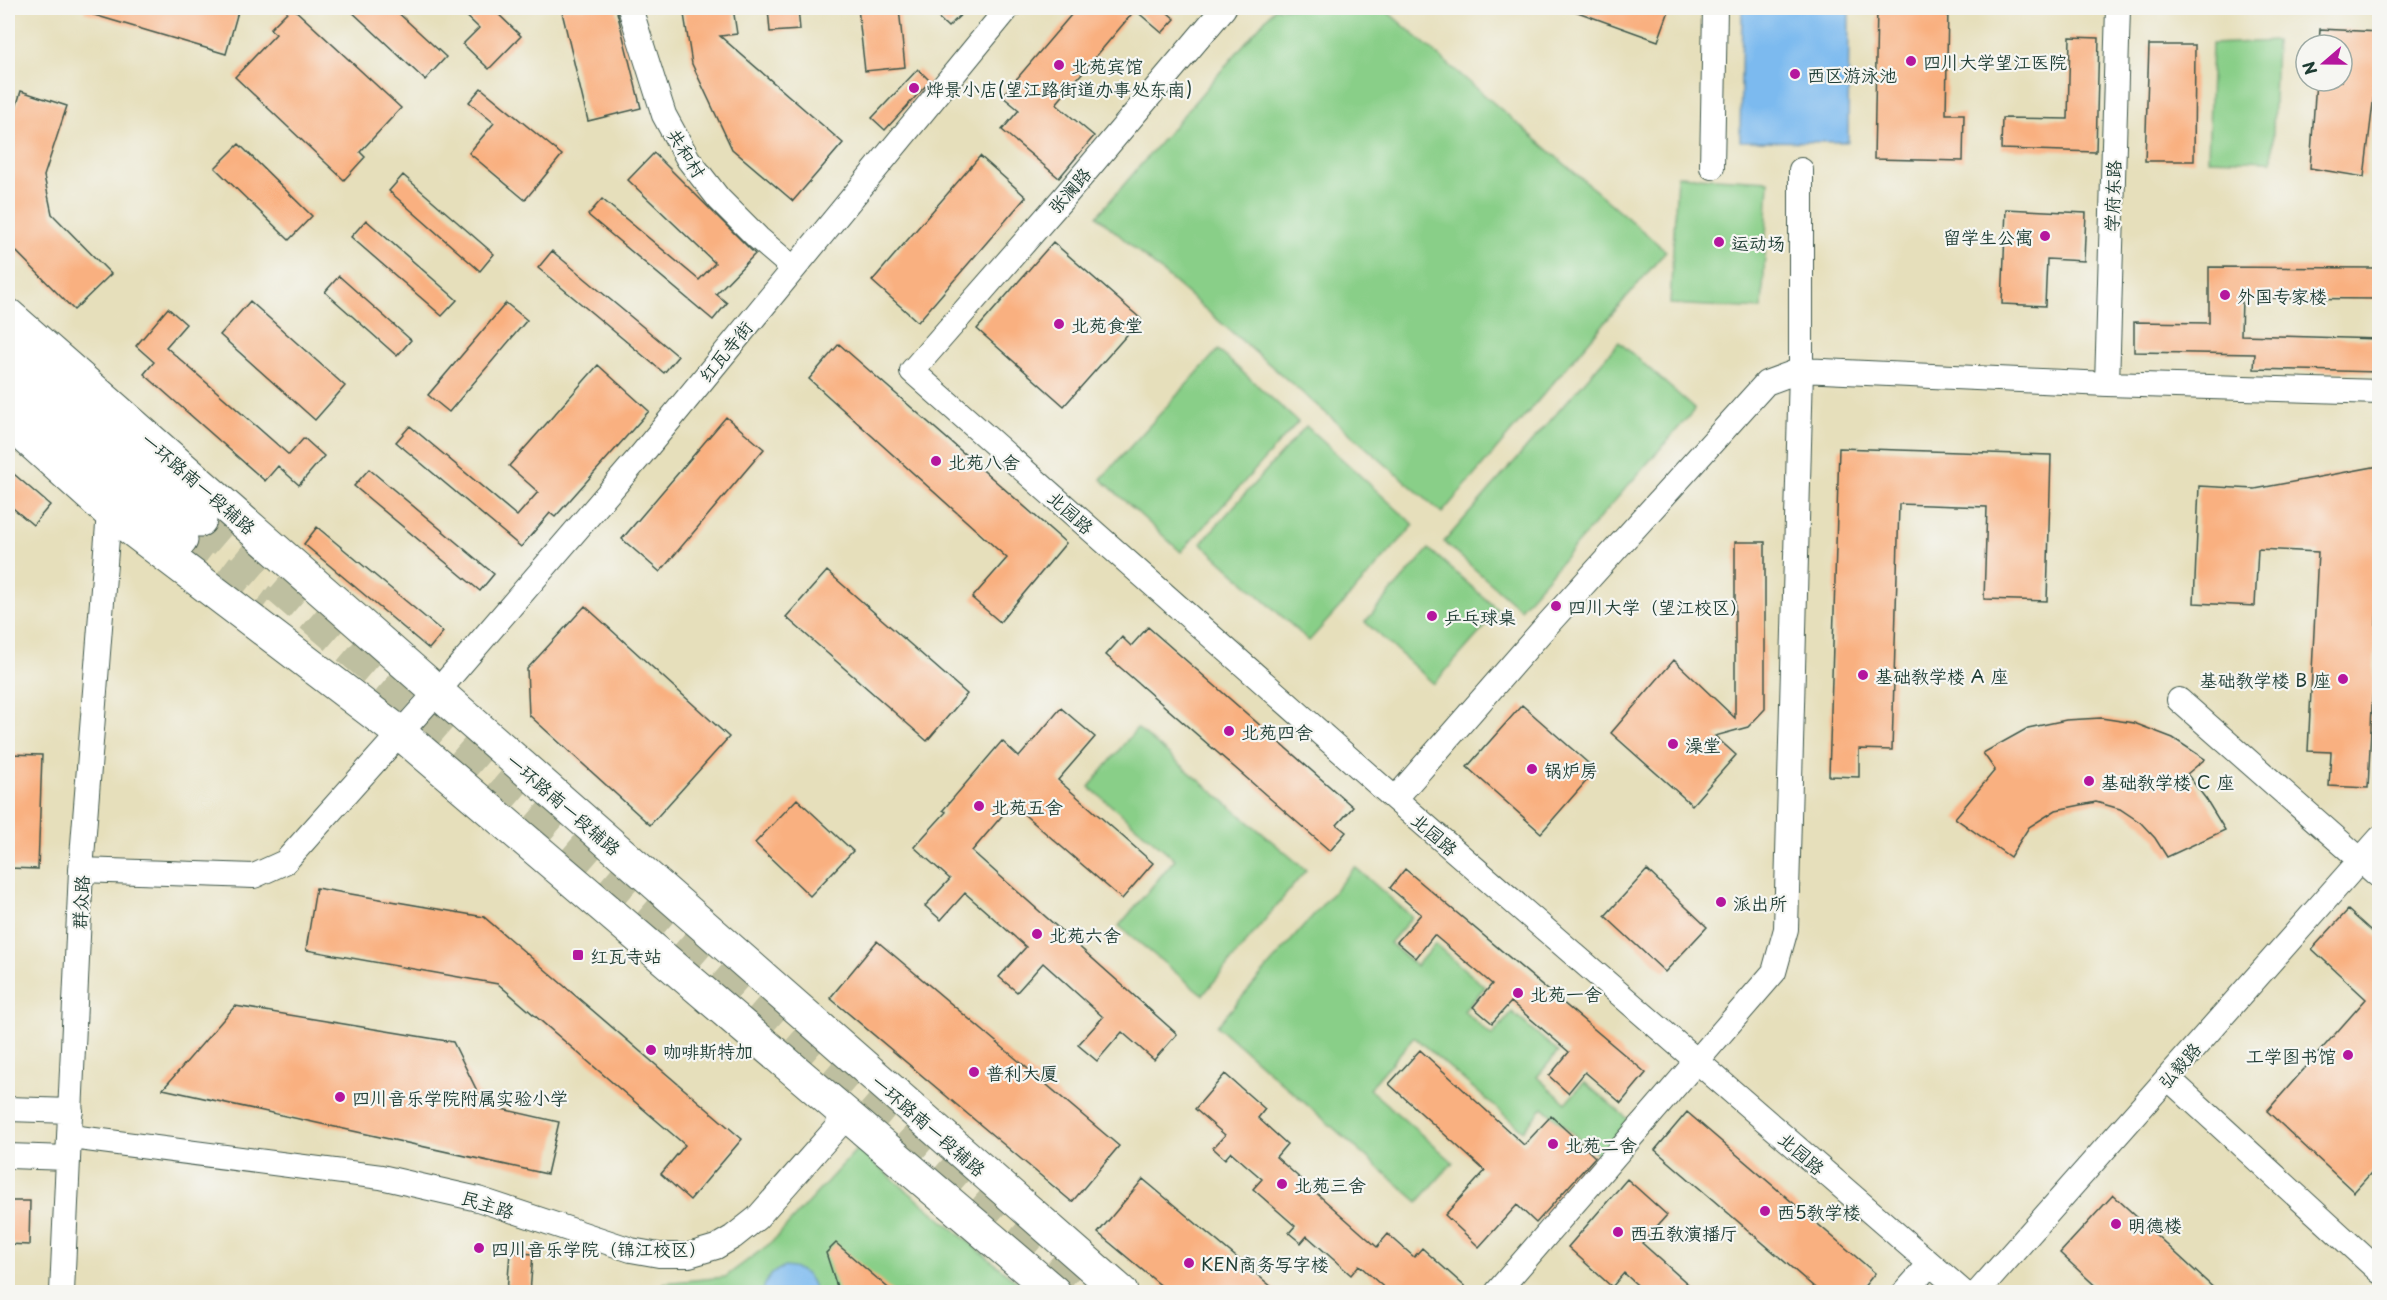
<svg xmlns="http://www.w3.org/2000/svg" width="2387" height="1300" font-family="'Playpen Sans','LXGW WenKai TC',sans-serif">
	<rect width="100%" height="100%" fill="#f6f6f2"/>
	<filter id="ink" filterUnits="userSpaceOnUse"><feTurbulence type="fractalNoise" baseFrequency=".0167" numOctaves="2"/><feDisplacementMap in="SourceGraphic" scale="12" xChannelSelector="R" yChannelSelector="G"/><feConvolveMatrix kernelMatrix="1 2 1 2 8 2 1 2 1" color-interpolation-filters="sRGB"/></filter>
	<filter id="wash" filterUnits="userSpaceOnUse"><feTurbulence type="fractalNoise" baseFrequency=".008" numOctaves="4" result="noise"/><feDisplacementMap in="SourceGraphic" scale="24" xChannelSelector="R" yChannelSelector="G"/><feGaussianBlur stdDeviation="1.35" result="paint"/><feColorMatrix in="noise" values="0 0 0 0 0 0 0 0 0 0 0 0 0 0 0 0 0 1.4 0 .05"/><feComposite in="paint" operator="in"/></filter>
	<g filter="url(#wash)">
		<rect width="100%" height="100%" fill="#e6dfbb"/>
		<path fill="#89cf88" stroke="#54865e" stroke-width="1.5" d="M1275,8H1383L1666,251L1442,513L1097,216Z
			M2276,41L2272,161L2208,159L2212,44Z
			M1677,176L1769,181L1762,309L1670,304Z
			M1619,342L1695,409L1520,609L1444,542Z
			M1218,350L1298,422L1181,552L1101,479Z
			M1306,426L1414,525L1309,641L1201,543Z
			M1429,549L1499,611L1434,684L1365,622Z
			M1137,728L1306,870L1203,995L1119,926L1175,859L1089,787Z
			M1355,867L1412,917L1390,943L1416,966L1435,944L1485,987L1464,1011L1492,1036L1512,1012L1558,1052L1537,1077L1566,1103L1584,1082L1629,1120L1598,1156L1543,1107L1523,1131L1414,1037L1369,1089L1453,1162L1418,1202L1217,1026Z
			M857,1149L1029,1292H664V1283L725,1277L772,1242Z"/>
		<path fill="#7cbaef" stroke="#4e7c92" stroke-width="1.5" d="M1742,8H1849L1848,142L1740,141Z
			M785,1267C802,1268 812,1276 815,1292H763C765,1279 772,1271 785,1267Z"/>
		<g id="blocks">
			<path fill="#f9b080" d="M85,8H239L226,54L84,12Z
				M291,8H293L401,108L360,152L365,157L344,180L235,77L276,34L270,29Z
				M348,8H393L446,57L425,80Z
				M458,8H492L521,36L489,69L463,44L479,28Z
				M561,8H616L641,108L588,121Z
				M683,8H733L737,34L720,36L843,143L793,201L732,149L692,64Z
				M768,8H798L800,30L770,32Z
				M858,8H899L905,67L865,71Z
				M928,8H968L948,27Z
				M1077,8H1162L1175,19L1162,33L1135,10L1056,104L1094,136L1059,178L1002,130L1019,110L1002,96Z
				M1572,8H1670L1658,41L1572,10Z
				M1877,8H1948L1946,114H1964L1963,161L1874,159Z
				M2320,29L2379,32V54L2364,177L2310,168L2316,81H2342V45H2319Z
				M2070,37L2099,38L2096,152L2001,149L2002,118L2068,119Z
				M2149,45H2195L2194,161H2145Z
				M918,69L930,81L885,130L872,118Z
				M481,88L562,155L525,200L469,153L494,123L469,102Z
				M21,91L67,106L44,176L52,214L111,274L74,310L8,243V134Z
				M239,144L312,216L289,240L215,168Z
				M654,153L755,254L716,294L727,303L713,320L588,215L602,199L699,280L715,263L628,180Z
				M980,156L1026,197L918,322L872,281Z
				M403,175L494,254L480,271L389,191Z
				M2006,209L2086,213L2084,261L2047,259L2045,306L2002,304Z
				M366,220L457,300L442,316L351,237Z
				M1053,242L1141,319L1064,406L977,329Z
				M552,251L678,356L664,373L538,268Z
				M2209,267L2379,268V299L2242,298L2241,335L2379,339V372L2254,369L2255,354L2134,352V322L2209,323Z
				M339,276L411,340L397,356L325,292Z
				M250,301L345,386L315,420L220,335Z
				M506,303L527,320L449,412L428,395Z
				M168,308L186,324L166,347L289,455L304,438L324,456L299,485L278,466L265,481L144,374L154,362L136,346Z
				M839,344L1066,543L1000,622L972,598L1007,558L809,379Z
				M598,365L649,411L555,517L550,513L521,547L396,442L410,426L517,516L538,492L509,466Z
				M726,417L764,449L660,572L622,539Z
				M1839,448L2051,455L2047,601L1984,599L1987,507L1899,504L1892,750L1859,749V777L1829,776Z
				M2379,466V567L2368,788L2329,786L2331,752L2308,751L2318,552L2258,549L2255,606L2194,603L2199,486L2255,489Z
				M8,469L50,505L33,525L8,504Z
				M369,469L494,574L480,591L354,486Z
				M317,527L443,632L429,649L304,544Z
				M1735,542H1765V709L1748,727L1715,736L1736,755L1692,805L1611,733L1674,660L1735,718Z
				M827,571L967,694L927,741L786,617Z
				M585,606L729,737L650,825L529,715L527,669Z
				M1148,627L1353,807L1337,825L1346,832L1330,851L1106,655L1122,637L1131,646Z
				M1522,705L1596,770L1541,833L1467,767Z
				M1061,708L1095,737L1058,780L1153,863L1122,899L1012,804L972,851L1177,1034L1154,1060L1122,1032L1097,1061L1078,1045L1103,1017L1043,963L1017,992L999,977L1026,947L965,893L941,920L925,906L950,879L914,847L946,812L943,810L1002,741L1019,757Z
				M2101,718L2134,723L2173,738L2205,759L2187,774L2206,799L2225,830L2167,857L2155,838L2141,823L2120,809L2096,802L2056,810L2029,827L2010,857L1955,818L1995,770L1983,753L2028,728L2066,720Z
				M8,754L42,755L38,869L8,868Z
				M797,799L853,851L810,896L755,843Z
				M1405,869L1646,1073L1621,1103L1585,1072L1568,1093L1549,1076L1569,1052L1511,1002L1492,1023L1473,1007L1492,984L1434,935L1416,958L1397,942L1421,914L1390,888Z
				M1647,870L1707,927L1665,972L1605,916Z
				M316,888L484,917L742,1139L690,1200L661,1174L685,1145L498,984L306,950Z
				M2348,910L2379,938V1164L2354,1192L2267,1111L2366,999L2312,949Z
				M877,941L1119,1146L1072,1202L830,998Z
				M235,1006L453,1042L484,1105L559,1122L547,1174L163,1089Z
				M1420,1050L1524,1145L1551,1116L1595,1157L1536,1223L1517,1205L1479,1247L1445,1215L1485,1171L1389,1084Z
				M1225,1074L1265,1109L1258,1118L1287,1144L1276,1157L1377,1247L1388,1234L1414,1257L1422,1248L1472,1293H1390L1359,1265L1351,1275L1307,1236L1301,1243L1289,1233L1295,1226L1253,1189L1262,1179L1231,1152L1225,1159L1213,1148L1225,1135L1195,1109Z
				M1687,1112L1875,1273L1859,1293H1821L1655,1150Z
				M1143,1179L1279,1293H1170L1098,1233Z
				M1627,1179L1667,1215L1642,1243L1698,1293H1646L1624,1273L1612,1287L1568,1247Z
				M2113,1195L2219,1293H2103L2060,1253Z
				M8,1201H30L29,1245L8,1244Z
				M836,1243L894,1293H839L826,1253Z
				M510,1252L533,1254L530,1293H507Z"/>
		</g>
	</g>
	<g filter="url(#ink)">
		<use href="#blocks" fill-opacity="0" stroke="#3d5548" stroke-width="1.5"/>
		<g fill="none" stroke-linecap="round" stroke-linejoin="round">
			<path stroke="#bebfa0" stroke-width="33" stroke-dasharray="33 16" stroke-linecap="butt" d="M200,520L1095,1292
				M181,540L266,604"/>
			<g stroke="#3d5548" stroke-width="26">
				<path id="street" d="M630,8L664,115L688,159L719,199L758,238L793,268
					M1224,8L1065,196L912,371L1395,799L1963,1292
					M1712,167L1715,8
					M2107,384L2118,8
					M2179,700L2380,877
					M1395,799L1547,625L1766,383L1801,370L2107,384L2380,392
					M81,870L254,876L285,862L437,692L641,455L1008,8
					M2168,1078L2380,1272
					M8,1109L71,1111
					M71,1137L381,1177L478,1199L631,1250L659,1255H689L716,1247L733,1237L757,1218L847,1116
					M8,1156L68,1158
					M62,1292L81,870L109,512
					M1497,1292L1774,972L1786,929L1801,370V170
					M1905,1292L1930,1264
					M1978,1292L2380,838"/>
			</g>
			<g stroke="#3d5548" stroke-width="35">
				<path id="secondary" d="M8,315L1121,1292
					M8,421L109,512L400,733L1054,1292"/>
			</g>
			<g stroke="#3d5548" stroke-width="35">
				<path id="primary" d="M8,353L200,520
					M8,387L181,540"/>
			</g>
			<use href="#street" stroke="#fff" stroke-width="24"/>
			<use href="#secondary" stroke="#fff" stroke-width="33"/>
			<use href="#primary" stroke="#fff" stroke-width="33"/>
		</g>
	</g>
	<g fill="#b5179e" stroke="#f6f6f2" stroke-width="2">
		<circle cx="1911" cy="61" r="6"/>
		<circle cx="1059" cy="65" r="6"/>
		<circle cx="1795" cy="74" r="6"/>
		<circle cx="914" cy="88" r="6"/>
		<circle cx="2045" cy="236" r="6"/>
		<circle cx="1719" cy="242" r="6"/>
		<circle cx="2225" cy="295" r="6"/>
		<circle cx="1059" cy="324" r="6"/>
		<circle cx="936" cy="461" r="6"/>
		<circle cx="1556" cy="606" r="6"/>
		<circle cx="1432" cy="616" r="6"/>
		<circle cx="1863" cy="675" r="6"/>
		<circle cx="2343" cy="679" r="6"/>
		<circle cx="1229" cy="731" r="6"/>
		<circle cx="1673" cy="744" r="6"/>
		<circle cx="1532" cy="769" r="6"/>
		<circle cx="2089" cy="781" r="6"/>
		<circle cx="979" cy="806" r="6"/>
		<circle cx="1721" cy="902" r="6"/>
		<circle cx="1037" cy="934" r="6"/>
		<rect x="572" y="949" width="12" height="12" rx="3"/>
		<circle cx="1518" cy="993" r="6"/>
		<circle cx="651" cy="1050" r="6"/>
		<circle cx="2348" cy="1055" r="6"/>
		<circle cx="974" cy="1072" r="6"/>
		<circle cx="340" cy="1097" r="6"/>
		<circle cx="1553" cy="1144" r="6"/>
		<circle cx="1282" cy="1184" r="6"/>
		<circle cx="1765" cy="1211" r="6"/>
		<circle cx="2116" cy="1224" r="6"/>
		<circle cx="1618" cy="1232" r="6"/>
		<circle cx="479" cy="1248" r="6"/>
		<circle cx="1189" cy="1263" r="6"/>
	</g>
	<g text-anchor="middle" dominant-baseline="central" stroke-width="4.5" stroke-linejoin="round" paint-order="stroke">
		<g font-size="18" fill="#1f3d34" stroke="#f6f6f2" text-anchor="start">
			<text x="1923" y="61">四川大学望江医院</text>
			<text x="1071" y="65">北苑宾馆</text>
			<text x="1807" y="74">西区游泳池</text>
			<text x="926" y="88">烨景小店(望江路街道办事处东南)</text>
			<text x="2033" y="236" text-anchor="end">留学生公寓</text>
			<text x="1731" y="242">运动场</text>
			<text x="2237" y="295">外国专家楼</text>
			<text x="1071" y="324">北苑食堂</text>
			<text x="948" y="461">北苑八舍</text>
			<text x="1568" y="606">四川大学（望江校区）</text>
			<text x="1444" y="616">乒乓球桌</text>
			<text x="1875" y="675">基础教学楼 A 座</text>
			<text x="2331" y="679" text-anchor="end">基础教学楼 B 座</text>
			<text x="1241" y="731">北苑四舍</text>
			<text x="1685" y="744">澡堂</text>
			<text x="1544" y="769">锅炉房</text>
			<text x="2101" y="781">基础教学楼 C 座</text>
			<text x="991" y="806">北苑五舍</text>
			<text x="1733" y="902">派出所</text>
			<text x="1049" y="934">北苑六舍</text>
			<text x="590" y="955">红瓦寺站</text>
			<text x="1530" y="993">北苑一舍</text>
			<text x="663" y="1050">咖啡斯特加</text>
			<text x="2336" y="1055" text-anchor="end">工学图书馆</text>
			<text x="986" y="1072">普利大厦</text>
			<text x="352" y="1097">四川音乐学院附属实验小学</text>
			<text x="1565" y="1144">北苑二舍</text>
			<text x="1294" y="1184">北苑三舍</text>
			<text x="1777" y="1211">西5教学楼</text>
			<text x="2128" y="1224">明德楼</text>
			<text x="1630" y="1232">西五教演播厅</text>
			<text x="491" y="1248">四川音乐学院（锦江校区）</text>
			<text x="1201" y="1263">KEN商务写字楼</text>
		</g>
		<g font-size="18" fill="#1f3d34" stroke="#f6f6f2">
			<text transform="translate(687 153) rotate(58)">共和村</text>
			<text transform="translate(1069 190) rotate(-49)">张澜路</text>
			<text transform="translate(2112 196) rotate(-88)">学府东路</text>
			<text transform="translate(725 351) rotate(-51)">红瓦寺街</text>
			<text transform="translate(199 483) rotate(41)">一环路南一段辅路</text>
			<text transform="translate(1071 512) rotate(42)">北园路</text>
			<text transform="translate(564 804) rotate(41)">一环路南一段辅路</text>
			<text transform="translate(1435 834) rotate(41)">北园路</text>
			<text transform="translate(80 902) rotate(-87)">群众路</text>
			<text transform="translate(2179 1065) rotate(-49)">弘毅路</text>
			<text transform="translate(929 1125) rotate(41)">一环路南一段辅路</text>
			<text transform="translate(1802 1153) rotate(41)">北园路</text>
			<text transform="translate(488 1204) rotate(17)">民主路</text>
		</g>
	</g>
	<rect width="2387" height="1300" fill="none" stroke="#f6f6f2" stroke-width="30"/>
	<g transform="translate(2324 63) rotate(250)"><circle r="28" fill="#f6f6f2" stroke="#a0aca6" stroke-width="1.5"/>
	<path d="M0-4.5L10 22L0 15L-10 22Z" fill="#b5179e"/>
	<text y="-9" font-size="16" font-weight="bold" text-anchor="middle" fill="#1f3d34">N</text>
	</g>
</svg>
